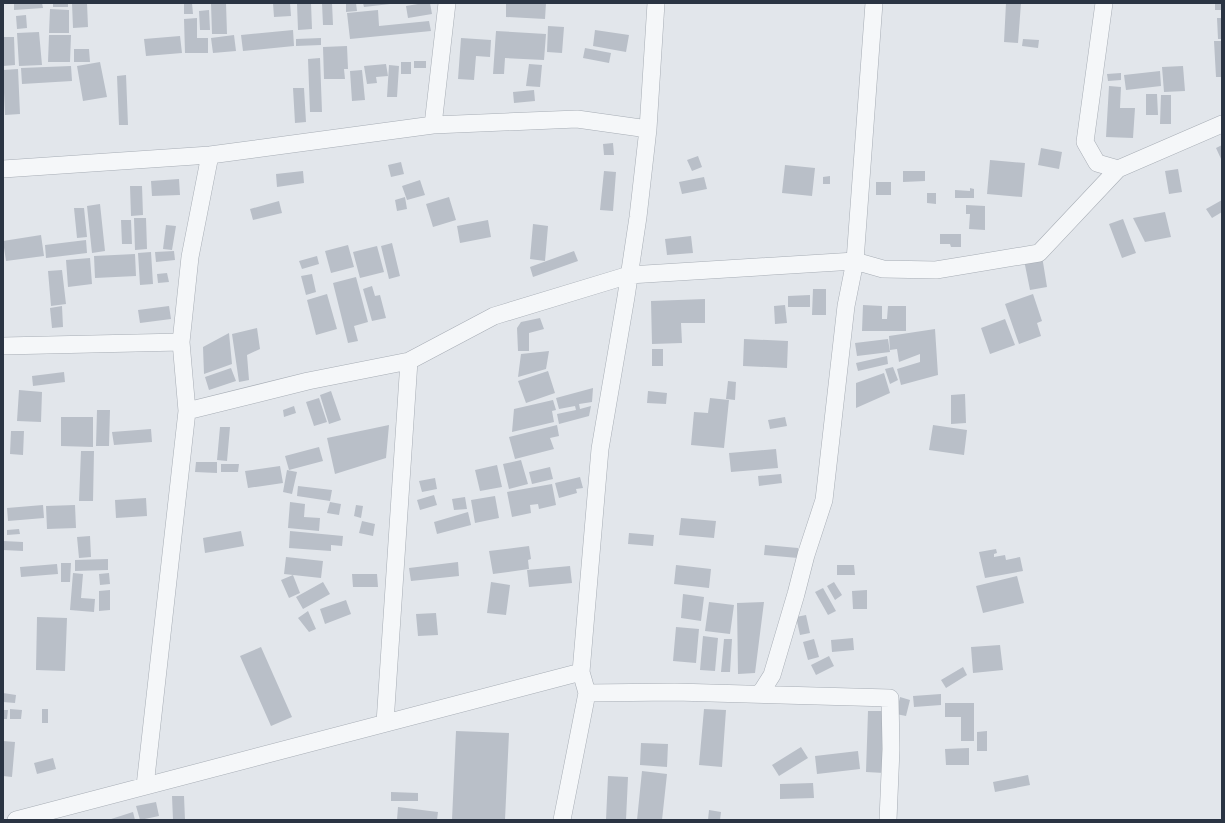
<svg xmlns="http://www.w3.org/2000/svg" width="1225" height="823" font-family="Rubik,sans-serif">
	<rect width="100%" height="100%" fill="#e2e6eb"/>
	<path fill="#b9bfc8" d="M14,3H42L43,8L14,10Z
		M53,3H68V7H53Z
		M72,3H87L88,27L73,28Z
		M184,3H192L193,14H184Z
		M211,3H226L227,34H212Z
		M273,3H290L291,16L274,17Z
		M297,3H311L312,29L298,30Z
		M322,3H332L333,25H323Z
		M346,3H356L357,11L346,12Z
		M363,3H390V4L364,7Z
		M424,3H430L432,14L408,18L406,6Z
		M506,3H546L545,19L506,17Z
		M1006,3H1021L1018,43L1004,42Z
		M1215,3H1222V10H1215Z
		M50,9L69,10V33H49Z
		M209,10L210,30H200L199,11Z
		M378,10L379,26L429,21L431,31L350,39L347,13Z
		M26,15L27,28L17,29L16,16Z
		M197,18V38H208V53H185L184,19Z
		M1217,18H1222V39H1218Z
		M548,26L564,27L562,53L547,52Z
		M293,30L294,46L243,51L241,35Z
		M595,30L629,35L626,52L593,46Z
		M496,31L546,34L544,60L505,58L504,74H493Z
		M39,32L42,65L19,66L17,33Z
		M49,35H71L70,62H48Z
		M234,35L236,51L213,53L211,38Z
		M180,36L182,53L146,56L144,39Z
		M3,37H14L15,65L3,66Z
		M321,38V45L296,46V39Z
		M461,38L491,40L490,57L476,56L474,80L458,79Z
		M1023,39L1039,40L1038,48L1022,46Z
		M1214,41H1222V77H1216Z
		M347,46L348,69H344L345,79H324L323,47Z
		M585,48L611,53L609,63L583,58Z
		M74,49H89L90,62H74Z
		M320,58L322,112H310L308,59Z
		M414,61H426V68H414Z
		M100,62L107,97L83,101L77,66Z
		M401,62H411V74H401Z
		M386,64L388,76L376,77L377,83L367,84L364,66Z
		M529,64L542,65L540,87L526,86Z
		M389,65L399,66L397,97H387Z
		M71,66L72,81L22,84L21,68Z
		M1183,66L1185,91L1164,92L1162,67Z
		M18,69L20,114L5,115L3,70Z
		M362,70L365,100L352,101L350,71Z
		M1160,71L1161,86L1126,90L1124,75Z
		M1121,73V80L1108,81L1107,74Z
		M126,75L128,125H119L117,76Z
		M1109,86L1121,87L1120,108H1135L1133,138L1106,137Z
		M293,88H304L306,122L295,123Z
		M534,90L535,101L514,103L513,92Z
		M1146,94H1157L1158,115H1146Z
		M1161,95H1171V124H1160Z
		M613,143L614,155H604L603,144Z
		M1222,145V161L1216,148Z
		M1041,148L1062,152L1059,169L1038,165Z
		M698,156L702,167L692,171L687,160Z
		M990,160L1025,163L1022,197L987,194Z
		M401,162L404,174L391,177L388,165Z
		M785,165L815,168L812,196L782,193Z
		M1178,169L1182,192L1169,194L1165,171Z
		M303,171L304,183L277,187L276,174Z
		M604,171L616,172L613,211L600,210Z
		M903,171H925V181L903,182Z
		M830,176V184H823V177Z
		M704,177L707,189L682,194L679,182Z
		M179,179L180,195L152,196L151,181Z
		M420,180L425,195L407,200L402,186Z
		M876,182H891V195H876Z
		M130,186H142L143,215L131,216Z
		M970,188L974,189V198H955V190L970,191Z
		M927,193H936V204L927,203Z
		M405,197L407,209L397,211L395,200Z
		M449,197L456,220L433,227L426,204Z
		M1222,200V212L1212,218L1206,209Z
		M279,201L282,213L253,220L250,209Z
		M100,204L105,251L92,253L87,206Z
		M966,205L985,206V230L969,229L970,214H966Z
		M74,208H84L87,237L77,238Z
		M1165,212L1171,237L1145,242L1133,218Z
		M134,218H146L147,249L135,250Z
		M1123,219L1136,253L1122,258L1109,224Z
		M121,220H131L132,244H122Z
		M488,220L491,237L460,243L457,226Z
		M533,224L548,226L545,261L530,259Z
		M166,225L176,226L172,250L163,249Z
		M940,234H961V247H951L950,244H940Z
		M41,235L44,256L6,261L3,241Z
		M691,236L693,253L667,255L665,239Z
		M86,240L87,253L46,258L45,245Z
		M392,243L400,276L389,279L381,246Z
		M348,245L354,267L331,273L325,251Z
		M377,246L384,272L360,278L353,252Z
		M174,251L175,260L156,262L155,252Z
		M574,251L578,261L533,277L530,267Z
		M151,252L153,284L140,285L138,253Z
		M135,254L136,276L95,278L94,256Z
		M317,256L319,264L302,269L299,261Z
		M1042,256L1047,287L1030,290L1024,260Z
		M90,258L92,284L68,287L66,260Z
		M62,270L66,304L51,306L48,271Z
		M167,273L169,282L158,283L157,274Z
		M312,274L316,292L306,295L301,276Z
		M356,277L368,322L354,326L358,341L348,343L333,283Z
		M372,286L375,296L380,295L386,318L372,321L363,289Z
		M813,289H826V315H812Z
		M327,294L337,329L316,335L307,300Z
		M1033,294L1042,321L1037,323L1041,336L1019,344L1005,304Z
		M810,295V307H788V296Z
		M705,299V323H681L682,343L652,344L651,301Z
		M785,305L787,323L775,324L774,306Z
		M863,305L882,306V319H887L888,306H906V331H862Z
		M62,306L63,327L52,328L50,308Z
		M169,306L171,319L140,323L138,310Z
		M540,318L544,329L529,333V351H518L517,328L521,322Z
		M1005,319L1015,345L990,354L981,328Z
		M257,328L260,349L247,355L249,380L239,382L232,334Z
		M935,329L938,375L901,385L897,369L920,362V354L899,362L897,349L890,350L889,336Z
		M229,333L232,364L204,374L203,347Z
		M744,339L788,341L787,368L743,366Z
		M888,339L890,352L857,356L855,343Z
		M652,349H663V366H652Z
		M549,351L546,369L518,377L521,354Z
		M887,356L888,364L858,371L856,363Z
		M893,367L898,380L890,384L885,369Z
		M231,368L236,381L209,390L205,377Z
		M548,371L555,393L526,403L518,381Z
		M64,372L65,382L33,386L32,376Z
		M884,373L890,393L856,408V383Z
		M728,381L736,382L735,400L726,399Z
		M593,388L592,402L579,404L580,409L591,406L589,416L559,424L557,414L576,410L575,406L559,409L556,398Z
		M19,390L42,392L41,422L17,421Z
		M331,391L341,420L329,424L320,395Z
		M648,391L667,393L666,404L647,403Z
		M965,394L966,423L951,424V395Z
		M319,398L327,422L314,426L306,402Z
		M710,398L729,400L724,448L691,445L694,412L708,413Z
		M553,400L556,410L552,411L554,422L512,432L514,409Z
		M294,406L296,413L284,417L283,410Z
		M97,410H110L109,446H96Z
		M61,417H93V447L61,446Z
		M785,417L787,426L770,429L768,420Z
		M389,425L386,458L335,474L327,438Z
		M557,425L559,436L550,438L554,449L515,459L509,437Z
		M933,425L967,430L964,455L929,450Z
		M220,427H230L227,461L217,460Z
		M151,429L152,442L114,445L112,432Z
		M11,431H24L23,455L10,454Z
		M319,447L323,461L289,470L285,456Z
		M776,449L778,468L731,472L729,453Z
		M81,451H94L93,501H79Z
		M521,460L528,484L509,489L503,464Z
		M196,462H217V473L195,472Z
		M221,464H239L238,472H221Z
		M497,465L502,487L480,491L475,470Z
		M280,466L283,483L248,488L245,471Z
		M550,467L553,479L532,484L529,472Z
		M287,470L297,472L292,494L283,492Z
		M781,474L782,483L759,486L758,476Z
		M580,477L583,488L576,489L577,493L559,498L555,483Z
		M435,478L437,489L422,492L419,481Z
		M552,484L556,505L539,509L538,504L530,505L531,513L512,517L507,492Z
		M298,486L332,490L330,501L297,496Z
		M434,495L437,505L420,510L417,500Z
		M495,496L499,518L475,523L471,500Z
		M465,497L467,509L454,510L452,499Z
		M146,498L147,516L116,518L115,500Z
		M290,502L305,504L304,517L320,518L319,531L288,528Z
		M330,502L341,504L339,515L327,513Z
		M43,505L44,518L8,521L7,508Z
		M75,505L76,528L47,529L46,506Z
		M356,505L363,506L361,518L354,516Z
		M468,512L471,525L437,534L434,522Z
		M681,518L716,521L714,538L679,535Z
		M362,521L375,524L373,536L359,533Z
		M19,529L20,534L7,535V530Z
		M241,531L244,546L205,553L203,538Z
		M290,531L343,536L342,546L331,545V551L289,548Z
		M629,533L654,535L653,546L628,544Z
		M90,536L91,557L79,558L77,537Z
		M3,541L23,542V551L3,550Z
		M765,545L798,548V558L764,555Z
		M529,546L531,559L528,560L529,569L493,574L489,551Z
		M996,549L997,553L994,554V557L1005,555L1006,560L1020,557L1023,571L985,578L979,552Z
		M286,557L323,561L321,578L284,574Z
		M108,559V570L75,571V560Z
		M458,562L459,576L411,581L409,568Z
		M61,563H71L70,582H61Z
		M57,564L58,574L21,577L20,567Z
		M676,565L711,569L709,588L674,584Z
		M837,565H854L855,575H837Z
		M570,566L572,583L529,587L527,570Z
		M73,573L83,574L81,598L95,599L94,612L70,610Z
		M109,573L110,584L100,585L99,574Z
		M352,574H377L378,587H353Z
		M293,575L300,593L289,598L281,580Z
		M1017,576L1024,603L983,613L976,586Z
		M323,582L330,594L303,609L296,597Z
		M491,582L510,585L506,615L487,613Z
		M834,582L842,595L835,600L827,586Z
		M823,588L836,611L828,615L815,592Z
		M110,590V610L99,611V591Z
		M867,590V609H853L852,591Z
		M683,594L704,597L701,621L681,618Z
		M346,600L351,614L325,624L320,609Z
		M709,602L734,605L730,634L705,631Z
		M764,602L755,673L738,674L737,603Z
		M308,611L316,629L309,632L298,618Z
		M436,613L438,635L418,636L416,614Z
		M806,615L810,633L800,635L796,617Z
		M37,617L67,618L65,671L36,670Z
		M676,627L699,629L696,663L673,661Z
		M703,636L718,638L715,671L700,670Z
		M853,638L854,650L832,652L831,640Z
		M724,639H732L730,672H721Z
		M814,639L819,657L808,660L803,642Z
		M1000,645L1003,670L973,673L971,647Z
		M261,647L292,717L271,726L240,656Z
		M829,656L834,666L816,675L811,665Z
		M963,667L967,675L946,688L941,680Z
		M3,693L16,695L15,703L3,702Z
		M941,694V705L914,707L913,696Z
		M900,697L910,700L906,716L896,714Z
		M945,703H974V741H961V717H945Z
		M10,709L22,710L21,719H10Z
		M42,709H48V723H42Z
		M704,709L726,710L722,767L699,765Z
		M3,710H8L7,719H3Z
		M868,711H885L884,773L866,772Z
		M456,731L509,733L505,820H452Z
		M987,731V751H977V732Z
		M3,741L15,742L12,777L3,776Z
		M641,743L668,744L667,767L640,765Z
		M801,747L808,758L779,776L772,765Z
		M969,748V765H946L945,749Z
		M858,751L860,769L817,774L815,756Z
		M53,758L56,769L37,774L34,763Z
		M642,771L667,774L662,820H637Z
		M1028,775L1030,785L995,792L993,782Z
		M608,776L628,777L626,820H606Z
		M813,783L814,798L780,799V784Z
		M391,792L418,793V801H391Z
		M172,796H184L185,820H173Z
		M156,802L159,816L140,820L136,806Z
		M398,807L438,812L437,820H397Z
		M709,810L721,812L720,820H708Z
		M133,812L135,820H108Z"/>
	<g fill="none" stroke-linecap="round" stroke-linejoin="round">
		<g stroke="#a7adb5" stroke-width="18">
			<path id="minor" d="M447,3L433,125L577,119L648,129
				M1104,3L1085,142L1097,163L1118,169L1222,124
				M3,169L210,155L433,125
				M3,346L181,342
				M187,411L308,381L409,361L494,316L629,275L855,261L883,269L936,270L1039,253L1118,169
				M587,693L675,692L890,698L891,749L888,820
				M760,694L772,675L796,594L806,555L824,500L846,306L855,261L874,3
				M385,723L409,361
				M145,786L187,411L181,342L190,257L210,155
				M16,820L581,672
				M562,820L587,693L581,672L600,449L626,297L638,217L648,129L656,3"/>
		</g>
		<use href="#minor" stroke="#f5f7f9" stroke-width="17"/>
	</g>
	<rect width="1225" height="823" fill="none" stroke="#2a3443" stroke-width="8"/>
</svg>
